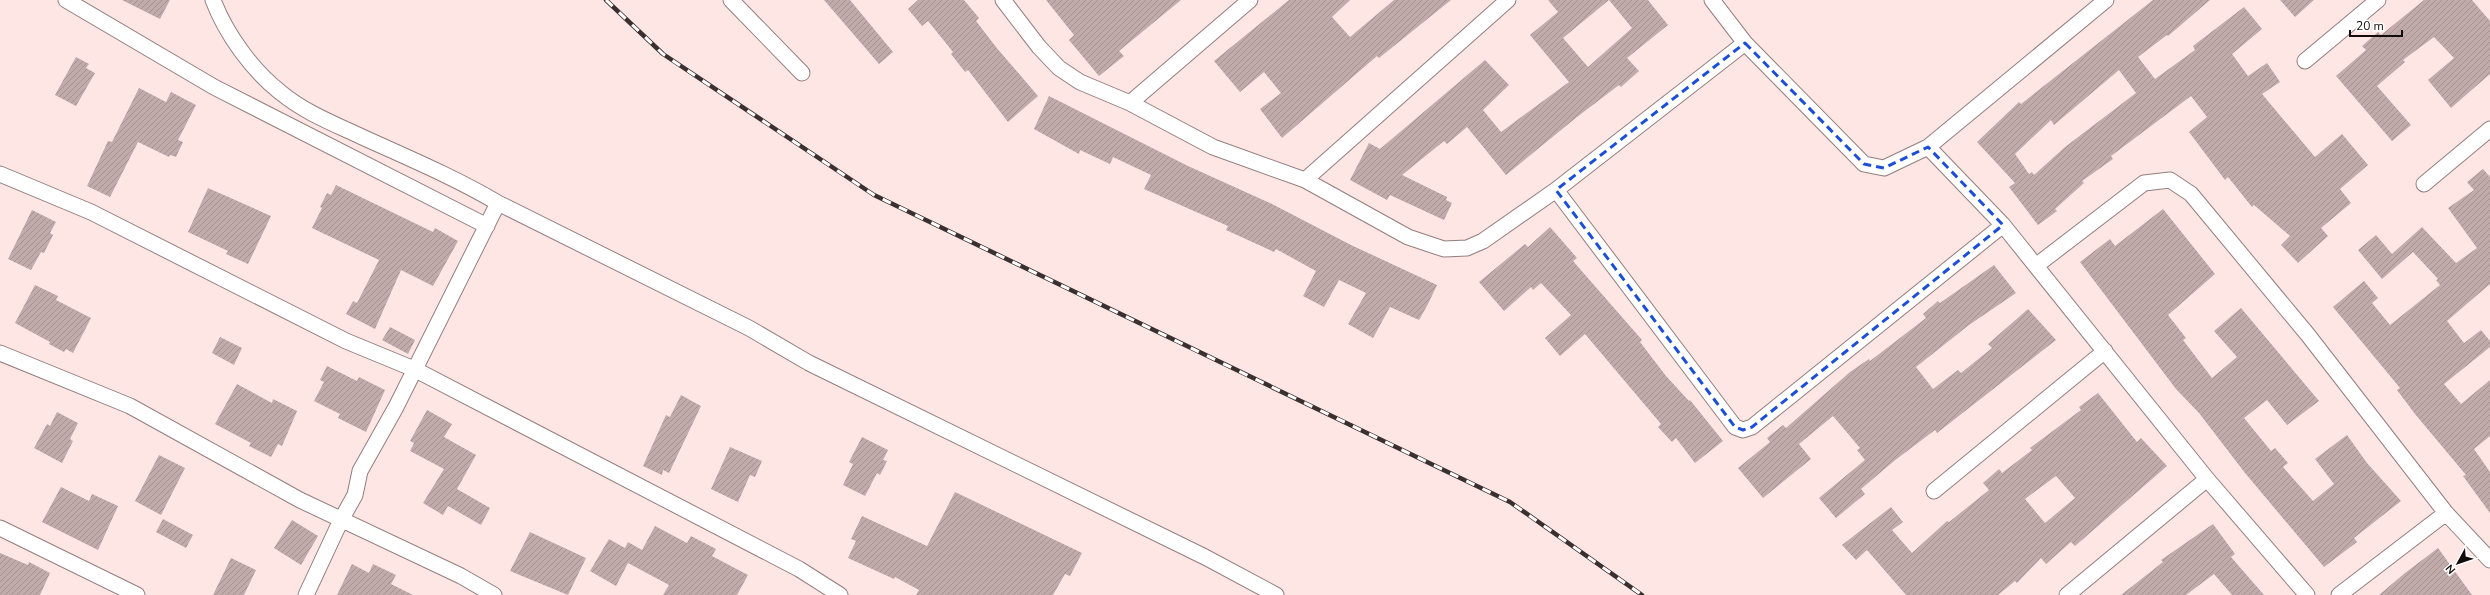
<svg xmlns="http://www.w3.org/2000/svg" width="2490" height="595" font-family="'Nunito Sans',sans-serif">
	<defs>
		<pattern id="building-hatch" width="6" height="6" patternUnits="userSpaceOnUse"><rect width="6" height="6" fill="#c1aaaa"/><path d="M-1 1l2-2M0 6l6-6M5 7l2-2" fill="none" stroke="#a59191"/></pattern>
	</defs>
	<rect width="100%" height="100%" fill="#fee6e5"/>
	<path fill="url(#building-hatch)" fill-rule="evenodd" d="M122,0H170L160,19Z
		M824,0H850L893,52L879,64Z
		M918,0H964L979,18L976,21L996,47L1038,96L1008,122L968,70L965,72L951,54L953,52L928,21L922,26L908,9Z
		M1046,0H1181L1119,51L1124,56L1099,76L1069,40L1074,35Z
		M1289,0H1350L1332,17L1350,37L1394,0H1451L1379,58L1377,56L1282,138L1260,109L1281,93L1264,72L1240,92L1214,61Z
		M1548,0H1609L1563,38L1588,67L1632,28L1609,0H1648L1668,25L1627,58L1639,71L1621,87L1619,85L1577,117L1506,175L1467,127L1447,144L1444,141L1402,175L1447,197L1446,200L1452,203L1444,220L1390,195L1387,200L1350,180L1369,143L1380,149L1485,60L1509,85L1483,110L1501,132L1569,82L1530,35L1558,12Z
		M2153,0H2210L2168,36L2167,35L2138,57L2155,79L2195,50L2193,46L2244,7L2262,29L2232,54L2248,76L2267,63L2280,82L2262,94L2315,157L2342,134L2368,165L2340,189L2351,203L2321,228L2328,236L2298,263L2281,245L2290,236L2254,205L2252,207L2228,177L2225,180L2189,132L2207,117L2191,96L2111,156L2113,159L2082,181L2084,183L2055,209L2057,211L2038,225L2009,187L2015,183L1977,142L2019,102L2021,104ZM2119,70L2136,93L2065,147L2034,175L2032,172L2029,174L2015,154L2051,120L2054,125Z
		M2280,0H2314L2295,17Z
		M2424,0H2472L2490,21V74L2451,108L2428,80L2454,58L2434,37L2403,60L2405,62L2377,86L2411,125L2392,141L2336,76L2366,50L2362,46L2378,32L2381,35Z
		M76,57L89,64L86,68L95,73L76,106L55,95Z
		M139,88L166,102L171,92L196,105L178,140L183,142L176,157L170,155L169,157L138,142L110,197L87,186L108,141L112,142Z
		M1049,96L1188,166L1272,204L1351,245L1437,285L1428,304L1419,320L1390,307L1373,338L1348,324L1366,293L1339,280L1324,307L1303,296L1316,271L1276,249L1274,252L1226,230L1228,226L1144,189L1151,175L1113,157L1110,164L1080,150L1079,154L1034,129Z
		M2483,169L2490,177V284L2447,321L2464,343L2481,330L2490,341V347L2444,384L2461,404L2490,380V436L2474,449L2490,472V513L2463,476L2466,475L2415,414L2397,390L2400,388L2333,307L2364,281L2378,298L2372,303L2390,325L2440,285L2436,280L2438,279L2413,252L2382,279L2358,250L2376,235L2392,254L2422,227L2456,263L2477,248L2448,208L2474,190L2467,182Z
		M336,185L433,232L435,228L458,241L433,286L401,270L375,329L346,314L353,301L357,303L379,260L312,228L322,208L320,207L327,193L331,195Z
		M208,188L271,216L248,264L226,254L228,251L188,232Z
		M2163,209L2215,274L2168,315L2186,338L2183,340L2212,378L2237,357L2214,331L2241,308L2319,401L2287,425L2267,400L2244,418L2271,451L2275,448L2288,463L2283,467L2313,501L2334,484L2315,459L2347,435L2367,463L2401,501L2354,538L2357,542L2324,567L2245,473L2199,413L2176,389L2080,262L2110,239L2115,246Z
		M32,210L56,222L50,233L53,235L44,253L41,252L31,270L8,259Z
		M1550,227L1577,258L1573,261L1642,340L1640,342L1666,376L1689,401L1690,400L1723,441L1695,463L1676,438L1672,442L1658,427L1661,424L1585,334L1560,356L1545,338L1571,315L1541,283L1533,290L1531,287L1504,311L1479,282L1525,244L1528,247Z
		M1994,265L2016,293L1969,325L1916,367L1933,389L1958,370L1961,373L1992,348L1988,344L2028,309L2056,340L1937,433L1935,430L1894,461L1861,489L1865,494L1836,518L1819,498L1865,460L1857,450L1860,448L1833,416L1799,444L1811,459L1763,498L1738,468L1770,442L1767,438L1783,425L1786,428L1850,372L1869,359L1870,361L1926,318L1923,314L1938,301L1940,303Z
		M35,285L58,296L56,300L91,318L73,353L66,349L64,352L49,344L50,342L15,323Z
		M390,327L415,340L408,354L382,340Z
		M220,337L242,348L234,365L212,353Z
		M327,366L357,381L359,377L385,390L366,432L338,418L340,414L314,401L324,382L320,380Z
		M237,384L272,403L273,399L297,411L282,446L278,444L271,457L249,446L251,443L215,424Z
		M2098,393L2137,442L2141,438L2167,466L2075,546L2071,542L2046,564L2041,558L2017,583L2015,581L1998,595H1906L1867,550L1856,560L1842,545L1891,507L1903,522L1892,530L1912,553L1947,521L1949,522L1989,490L1983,483L1999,469L2002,473L2032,450L2030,448L2081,410L2079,407ZM2056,476L2075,498L2045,523L2025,499Z
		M681,395L701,406L669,473L663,470L662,475L643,466L666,415L670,417Z
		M427,410L452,424L444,437L476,455L457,489L490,508L481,525L448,506L443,515L423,503L444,469L410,451L414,443L410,441Z
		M57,412L78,423L70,439L73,441L62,463L34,448L47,424L50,426Z
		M862,437L888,450L883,460L887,461L880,475L877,473L865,496L843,485L853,464L849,462Z
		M730,447L762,461L755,477L750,475L738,502L711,489Z
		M159,455L185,468L161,515L135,501Z
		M61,487L89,501L92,494L118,506L98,550L42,522Z
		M955,492L1082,553L1070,576L1065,574L1053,595H916L919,590L895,577L894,579L848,558L856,541L851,539L862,516L927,546Z
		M163,519L193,535L186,548L156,532Z
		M292,520L318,536L301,565L274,548Z
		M2213,524L2235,554L2231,557L2264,595H2232L2214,574L2186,595H2121L2163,562L2161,560Z
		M655,526L687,543L691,536L716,549L712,556L748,575L737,595H663L669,585L628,563L616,586L590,571L609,539L625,548L628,542L642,550Z
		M530,532L586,558L568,595L510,571Z
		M2438,548L2472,595H2379L2405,573Z
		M0,553L28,565L29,562L50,573L40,595H0Z
		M231,558L256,570L244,595H213Z
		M352,564L369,573L373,564L396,575L391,584L413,595H337Z"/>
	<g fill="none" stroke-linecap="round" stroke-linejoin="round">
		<g stroke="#937e7e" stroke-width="17">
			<path id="minor" d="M66,0L214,87L487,226
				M213,0C226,34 252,70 280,92C304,112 332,123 360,136C406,157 454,177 498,203L749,328L809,363L1205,557L1276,595
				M731,0L802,73
				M1003,0L1039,47L1059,68L1080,82L1130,103L1213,147L1305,180L1408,237L1444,249L1467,248L1483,241L1556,190L1745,43
				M1712,0L1745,43L1864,164L1884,168L1928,147L2106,0
				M2305,61L2378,0
				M1130,103L1250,0
				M1928,147L2003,225L2207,479L2307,595
				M0,174L91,212L346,341L414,369L799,569L840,595
				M1305,180L1508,0
				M2424,184L2490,129
				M1556,190L1735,427L1743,430L1752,427L2003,225
				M2037,265L2144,183L2170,180L2191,194L2308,335L2446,513L2490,560
				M0,353L130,406L300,500L461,576L494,595
				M1934,491L2105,351
				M0,528L137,595
				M306,595L341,520L355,495L360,471L396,407L498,203
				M2067,595L2207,479
				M2339,595L2446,513"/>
		</g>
		<use href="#minor" stroke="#fff" stroke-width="15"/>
		<g stroke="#3b3030" stroke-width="4.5">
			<path id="rail" d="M606,0L663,54L874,195L1510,502L1642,595"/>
		</g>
		<use href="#rail" stroke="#fff" stroke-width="3" stroke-dasharray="9" stroke-linecap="butt"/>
	</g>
	<path fill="none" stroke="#1d4ed8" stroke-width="3" stroke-dasharray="8 5" stroke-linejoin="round" d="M1745,43L1864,164L1884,168L1928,147L2003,225L1752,427L1743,430L1735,427L1556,190Z"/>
	<g transform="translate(2458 563) rotate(230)" stroke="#ffffff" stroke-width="3" paint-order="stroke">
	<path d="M0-3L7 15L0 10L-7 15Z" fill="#130b0b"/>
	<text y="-6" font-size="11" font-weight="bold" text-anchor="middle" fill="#130b0b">N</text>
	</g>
	<path d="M2350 30v6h52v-6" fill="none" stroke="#130b0b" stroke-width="2"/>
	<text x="2356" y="30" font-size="12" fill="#130b0b" stroke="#ffffff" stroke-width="3" paint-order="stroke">20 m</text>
</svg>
